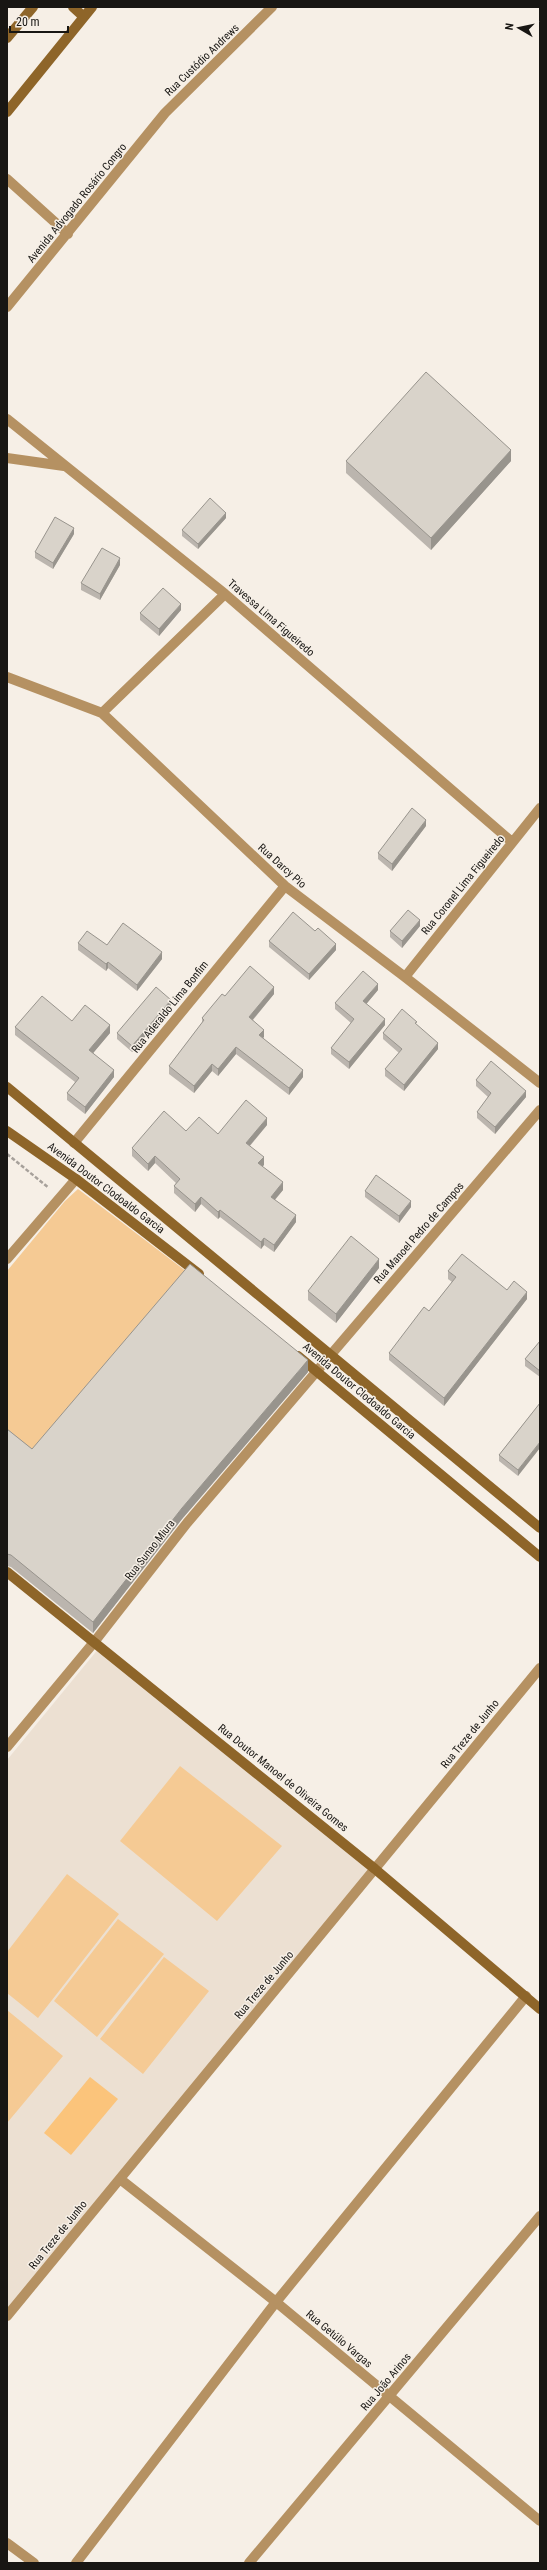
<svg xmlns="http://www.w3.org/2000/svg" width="547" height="2570" font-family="'Roboto Condensed',sans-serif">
	<rect width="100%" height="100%" fill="#f6efe6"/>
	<path fill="#ece0d2" d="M99,1648L373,1869L7,2311V1760Z"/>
	<path fill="#f5ca94" d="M78,1189L191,1275L32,1461L7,1441V1271L65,1201Z
		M180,1766L282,1846L217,1921L120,1841Z
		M67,1874L119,1914L38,2018L7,1993V1952Z
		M118,1919L164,1954L97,2037L54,2001Z
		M164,1957L209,1991L143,2074L100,2039Z
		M7,2010L63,2056L7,2123Z"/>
	<path fill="#fbc47b" d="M90,2077L118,2099L71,2155L44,2133Z"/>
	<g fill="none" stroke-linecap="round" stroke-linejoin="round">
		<path stroke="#a7a19b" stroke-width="2.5" stroke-dasharray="4 2" stroke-linecap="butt" d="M7,1154L49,1188"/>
		<path stroke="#b59162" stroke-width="10" d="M7,179L68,234
			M7,307L165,113L272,7
			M7,419L225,594L512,842
			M7,458L64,466
			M7,677L102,713L285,886L405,977L540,1083
			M102,713L225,594
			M405,977L540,808
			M74,1143L285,886
			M7,1259L76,1179
			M7,1747L95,1641L187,1523L540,1110
			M120,2179L276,2302L540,2521
			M7,2316L540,1668
			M7,2543L34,2563
			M76,2563L276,2302L526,1996
			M249,2563L540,2216"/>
		<path stroke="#8e6529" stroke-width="10" d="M73,7L84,17
			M7,38L33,7
			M7,112L92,7
			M7,1087L540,1528
			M7,1131L76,1179L199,1274
			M298,1356L540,1557
			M7,1572L375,1869L540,2009"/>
	</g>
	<path fill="#bbb5ae" d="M346,461H511L431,550L346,473Z
		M226,518L198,549L182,536V530Z
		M74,534L53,569L35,558V552Z
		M120,565L100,600L81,590V583Z
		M181,610L159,636L140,620V613Z
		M426,826L392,871L378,859V853Z
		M420,926L402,948L390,937V931Z
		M315,931L336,950L309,980L269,947V941Z
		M78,943L107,945L162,959L137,991L108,968L106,971L78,950Z
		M378,990L366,1004L385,1025L349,1069L331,1054V1048L351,1023L335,1009V1003Z
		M274,994L253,1020L264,1037L263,1038L303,1077L289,1095L236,1054L218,1076L212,1071L194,1093L169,1074V1066L202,1023V1018L225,996Z
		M171,1006L132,1052L117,1039V1033Z
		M72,1021L110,1033L93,1053L114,1077L85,1114L67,1100V1093L75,1082L15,1035V1027Z
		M417,1025L438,1049L404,1091L385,1076V1069L399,1053L383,1039V1033Z
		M476,1080L526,1097L495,1134L477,1118V1112L488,1097L476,1086Z
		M267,1125L250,1146L264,1165L262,1166L283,1190L275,1200L296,1222L274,1252L264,1245L261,1249L220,1217L218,1219L201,1204L195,1212L174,1193V1186L176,1183L155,1163L148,1171L132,1156V1148L186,1131L218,1134Z
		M365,1191L411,1207L399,1223L365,1197Z
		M379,1268L336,1323L308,1300V1291Z
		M448,1271L507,1290L527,1299L444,1406L389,1360V1353L429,1311L452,1282L448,1279Z
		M540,1341V1377L525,1366V1359Z
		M308,1372L182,1519L93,1633L11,1567L7,1566V1429L32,1449Z
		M540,1403L518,1476L499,1461V1455Z"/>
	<path fill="#98948d" d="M511,450V461L431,550V538Z
		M226,513V518L198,549V544Z
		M74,528V534L53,569V563Z
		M120,558V565L100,600V594Z
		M181,604V610L159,636V629Z
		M426,820V826L392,871V864Z
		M420,920V926L402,948V941Z
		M336,944V950L309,980V974Z
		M162,952V959L137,991V985Z
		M108,962V968L106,971V964Z
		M378,984V990L363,1008V1001Z
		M274,987V994L249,1024V1017Z
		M171,1000V1006L132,1052V1046Z
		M385,1019V1025L349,1069V1062Z
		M110,1025V1033L89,1058V1050Z
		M264,1030V1037L259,1042V1035Z
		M438,1043V1049L404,1091V1085Z
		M236,1047V1054L218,1076V1069Z
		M212,1064V1071L194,1093V1086Z
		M114,1070V1077L85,1114V1107Z
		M303,1070V1077L289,1095V1088Z
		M526,1091V1097L495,1134V1127Z
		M267,1118V1125L246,1150V1143Z
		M155,1156V1163L148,1171V1164Z
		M264,1157V1165L258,1171V1163Z
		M283,1182V1190L271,1204V1197Z
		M201,1197V1204L195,1212V1204Z
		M411,1201V1207L399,1223V1216Z
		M220,1210V1217L218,1219V1212Z
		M296,1215V1222L274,1252V1245Z
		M264,1238V1245L261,1249V1242Z
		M379,1259V1268L336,1323V1314Z
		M527,1292V1299L444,1406V1398Z
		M308,1360V1372L182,1519L93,1633V1622L182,1508Z
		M540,1442V1448L518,1476V1470Z"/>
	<path fill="#d9d3ca" stroke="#98948d" d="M426,372L511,450L431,538L346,461Z
		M210,498L226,513L198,544L182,530Z
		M55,517L74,528L53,563L35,552Z
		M102,548L120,558L100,594L81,583Z
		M163,588L181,604L159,629L140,613Z
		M412,808L426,820L392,864L378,853Z
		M408,910L420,920L402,941L390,931Z
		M293,912L315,931L318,928L336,944L309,974L269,941Z
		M123,923L162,952L137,985L108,962L106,964L78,943L87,931L107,945Z
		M250,966L274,987L249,1017L264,1030L259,1035L303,1070L289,1088L236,1047L218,1069L212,1064L194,1086L169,1066L204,1020L202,1018L222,994L225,996Z
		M363,971L378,984L363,1001L385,1019L349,1062L331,1048L354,1019L335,1003Z
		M156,987L171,1000L132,1046L117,1033Z
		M42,996L72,1021L85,1005L110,1025L89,1050L114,1070L85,1107L67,1093L79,1078L15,1027Z
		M402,1009L417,1022L415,1023L438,1043L404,1085L385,1069L402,1049L383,1033Z
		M491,1061L526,1091L495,1127L477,1112L491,1093L476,1080Z
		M246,1100L267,1118L246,1143L264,1157L258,1163L283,1182L271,1197L296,1215L274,1245L264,1238L261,1242L220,1210L218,1212L201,1197L195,1204L174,1186L180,1179L155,1156L148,1164L132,1148L164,1111L186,1131L199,1117L218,1134Z
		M376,1175L411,1201L399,1216L365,1191Z
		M351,1236L379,1259L336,1314L308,1291Z
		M462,1254L507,1290L514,1281L527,1292L444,1398L389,1353L424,1307L429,1311L456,1277L448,1271Z
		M190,1264L308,1360L182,1508L93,1622L11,1555L7,1554V1429L32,1449Z
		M540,1341V1371L525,1359Z
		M540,1403V1442L518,1470L499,1455Z"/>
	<g text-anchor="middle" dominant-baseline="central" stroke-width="3" stroke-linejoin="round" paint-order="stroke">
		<g font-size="11" fill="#181613" stroke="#f6efe6">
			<text transform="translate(202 60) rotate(-44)">Rua Custódio Andrews</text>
			<text transform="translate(77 203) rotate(-51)">Avenida Advogado Rosário Congro</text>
			<text transform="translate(271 618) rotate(41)">Travessa Lima Figueiredo</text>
			<text transform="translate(282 866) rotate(42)">Rua Darcy Pio</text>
			<text transform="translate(463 885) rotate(-51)">Rua Coronel Lima Figueiredo</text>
			<text transform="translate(170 1007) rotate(-51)">Rua Aderaldo Lima Bonfim</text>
			<text transform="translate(106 1188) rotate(37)">Avenida Doutor Clodoaldo Garcia</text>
			<text transform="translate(419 1233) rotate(-49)">Rua Manoel Pedro de Campos</text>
			<text transform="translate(359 1391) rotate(40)">Avenida Doutor Clodoaldo Garcia</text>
			<text transform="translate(150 1550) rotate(-52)">Rua Sunao Miura</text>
			<text transform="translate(470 1734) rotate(-51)">Rua Treze de Junho</text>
			<text transform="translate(283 1778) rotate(39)">Rua Doutor Manoel de Oliveira Gomes</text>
			<text transform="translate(264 1985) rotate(-50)">Rua Treze de Junho</text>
			<text transform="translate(58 2235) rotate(-51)">Rua Treze de Junho</text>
			<text transform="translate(339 2339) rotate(40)">Rua Getúlio Vargas</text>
			<text transform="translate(386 2382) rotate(-50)">Rua João Arinos</text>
		</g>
	</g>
	<rect width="547" height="2570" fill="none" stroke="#181613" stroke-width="16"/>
	<g transform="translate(519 28) rotate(279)" stroke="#f6efe6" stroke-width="3" paint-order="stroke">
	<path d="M0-3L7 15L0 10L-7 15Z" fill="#181613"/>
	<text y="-6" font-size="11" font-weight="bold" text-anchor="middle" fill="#181613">N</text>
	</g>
	<path d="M10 26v6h58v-6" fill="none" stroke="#181613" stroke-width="2"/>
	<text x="16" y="26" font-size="12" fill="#181613" stroke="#f6efe6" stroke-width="3" paint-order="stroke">20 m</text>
</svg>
